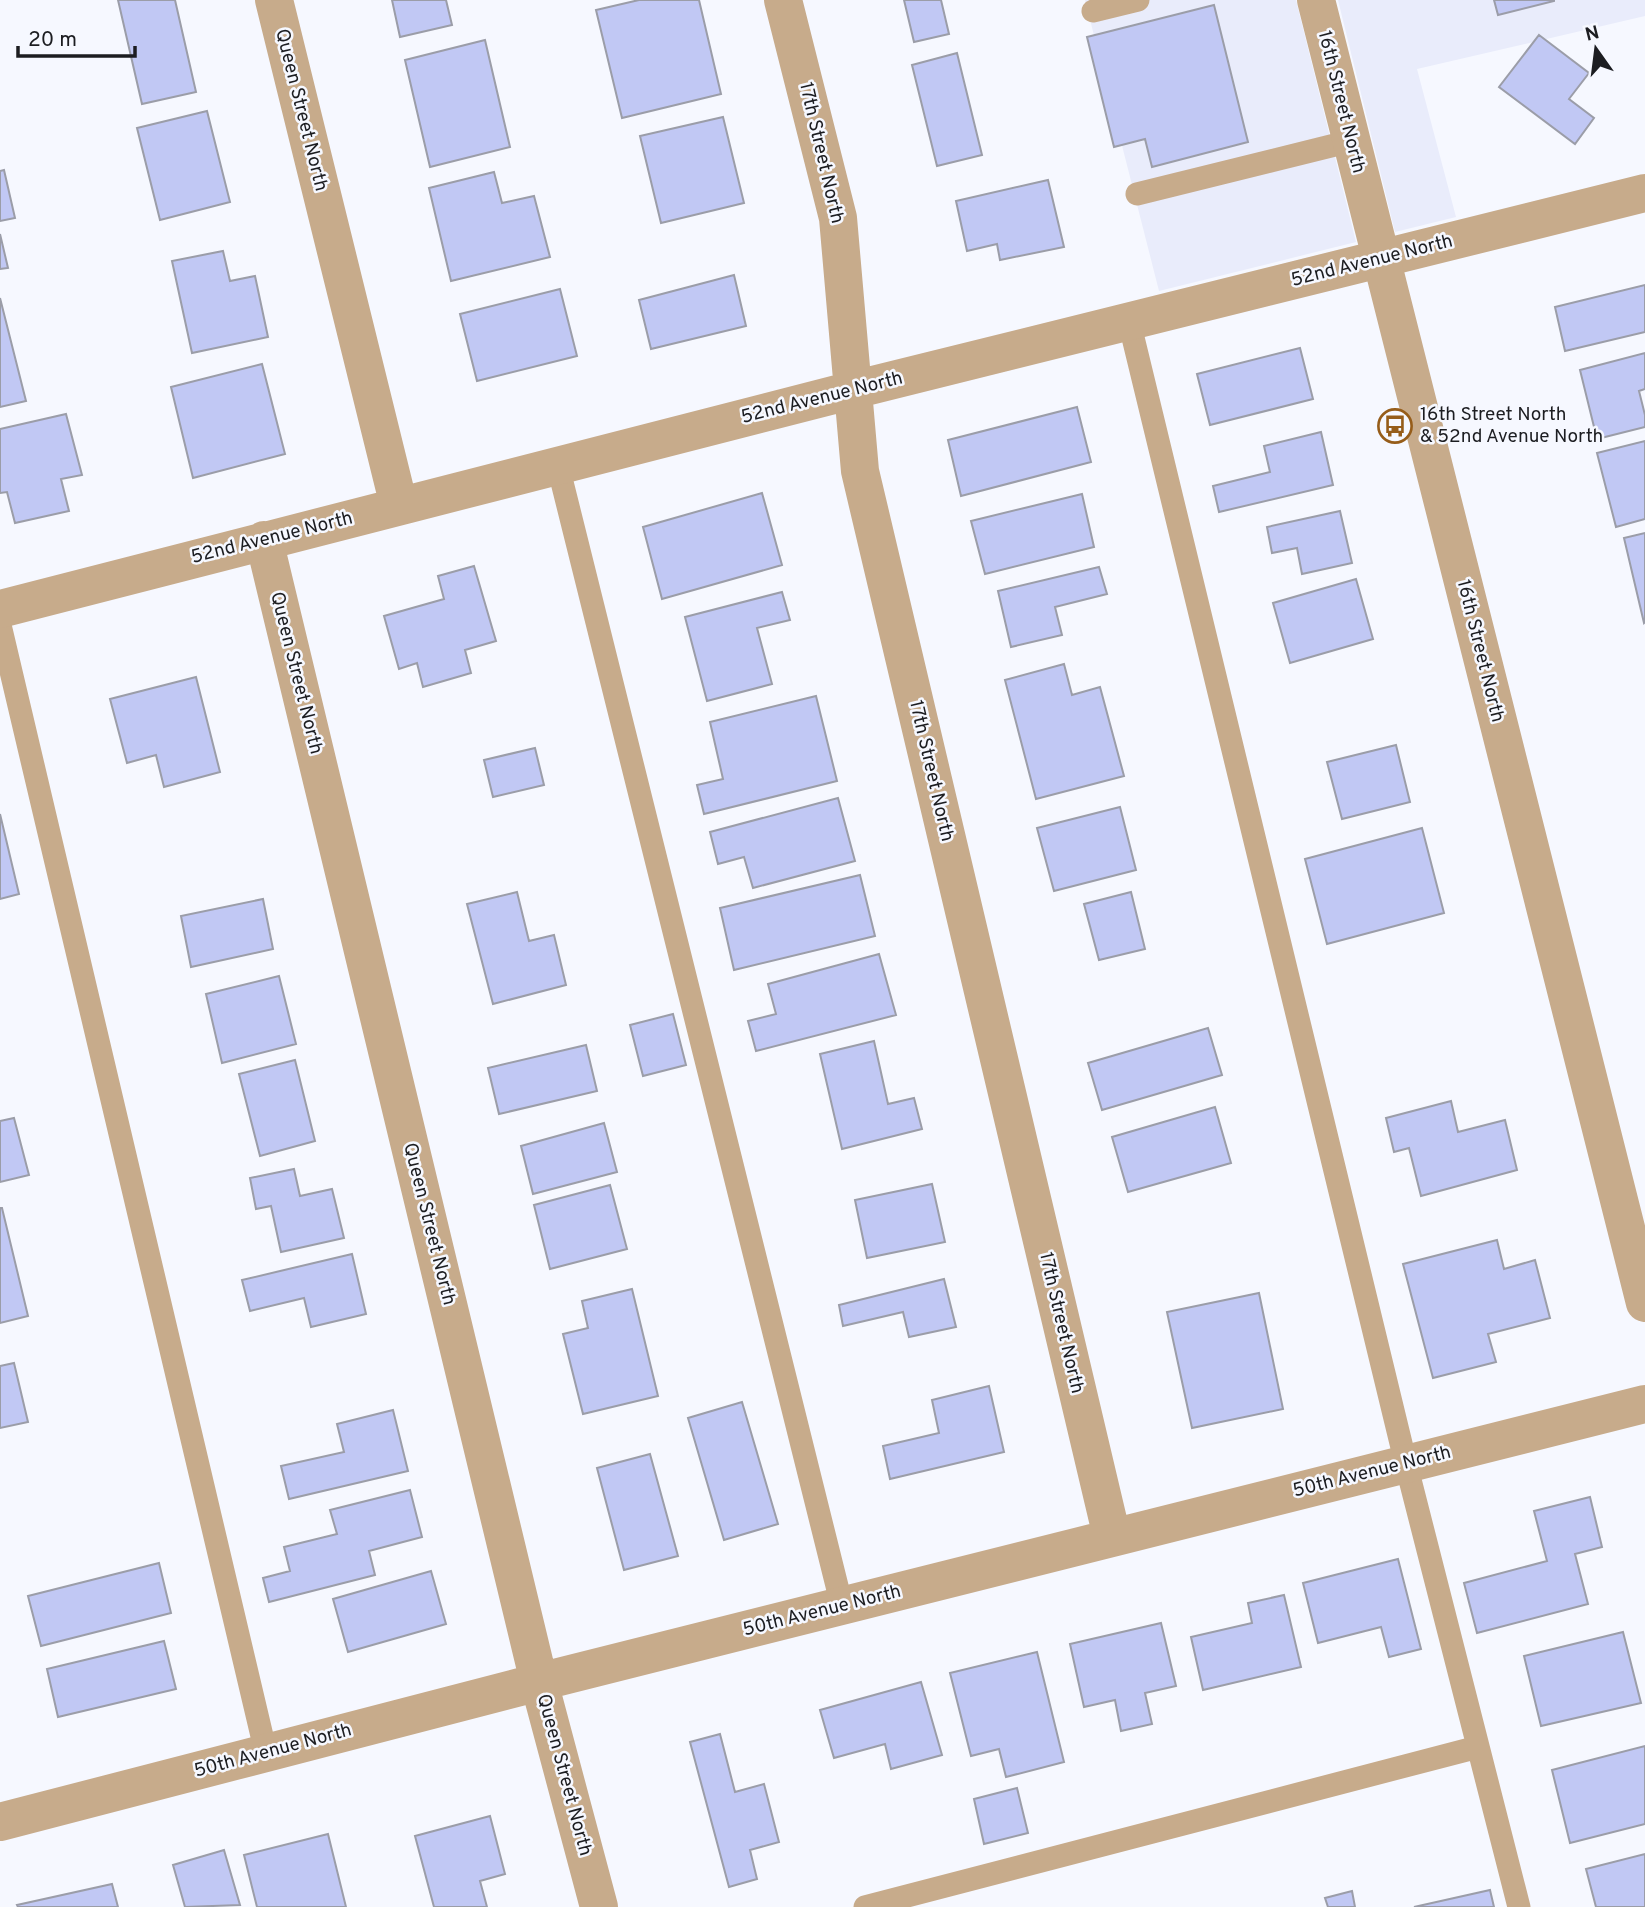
<svg xmlns="http://www.w3.org/2000/svg" width="1645" height="1907" font-family="Overpass,sans-serif">
	<rect width="100%" height="100%" fill="#f6f8ff"/>
	<path fill="#e9ecfb" d="M1085,0H1296L1356,242L1159,291Z
		M1338,0H1645V16L1417,69L1456,217L1395,232Z"/>
	<path fill="#c1c8f4" stroke="#9b9da8" stroke-width="2" d="M118,0H175L196,92L142,104Z
		M392,0H446L452,25L400,37Z
		M639,0H699L721,94L622,118L596,10Z
		M904,0H941L949,34L914,42Z
		M1494,0H1554V1L1498,15Z
		M1214,5L1248,142L1152,167L1145,139L1114,147L1087,37Z
		M1539,35L1589,73L1569,99L1594,118L1575,144L1499,87Z
		M485,40L510,147L430,167L405,60Z
		M957,53L982,155L937,166L912,65Z
		M207,111L230,202L160,220L137,128Z
		M723,117L744,203L661,223L640,136Z
		M4,170L15,218L0,221V171Z
		M494,172L502,203L534,196L550,257L451,281L429,188Z
		M1048,180L1064,247L1000,260L997,244L967,251L956,201Z
		M0,234L8,268L0,269Z
		M223,251L230,281L255,276L268,337L192,353L172,261Z
		M734,275L746,326L651,349L639,300Z
		M1645,285V332L1565,351L1555,307Z
		M560,289L577,356L477,381L460,314Z
		M0,298L26,401L0,407Z
		M1300,348L1313,399L1210,425L1197,374Z
		M1645,353V389L1639,391L1645,415V427L1597,439L1580,370Z
		M262,364L285,454L193,478L171,387Z
		M1077,407L1091,462L961,496L948,440Z
		M66,414L82,475L61,479L69,511L15,523L7,492L0,493V429Z
		M1321,432L1333,485L1219,512L1213,486L1270,472L1264,446Z
		M1645,441V519L1616,527L1597,453Z
		M762,493L782,565L662,599L643,527Z
		M1082,494L1094,547L985,574L971,521Z
		M1340,511L1352,563L1302,574L1297,548L1272,553L1267,527Z
		M1645,533V622L1644,623L1624,538Z
		M474,566L496,641L465,650L471,673L423,687L417,663L399,669L384,616L444,599L438,576Z
		M1099,567L1107,594L1055,607L1062,635L1011,647L998,591Z
		M1356,579L1373,639L1290,663L1273,603Z
		M782,592L790,620L757,628L772,684L707,701L685,617Z
		M1064,664L1072,695L1100,687L1124,776L1036,799L1005,680Z
		M196,677L220,772L164,787L156,755L127,763L110,699Z
		M816,696L837,781L704,814L697,785L723,779L710,722Z
		M1396,745L1410,802L1342,819L1327,762Z
		M535,748L544,785L493,797L484,760Z
		M838,798L855,861L753,888L744,857L718,864L710,832Z
		M1120,807L1136,870L1054,891L1037,828Z
		M0,814L19,894L0,899Z
		M1422,828L1444,913L1327,944L1305,859Z
		M860,875L875,936L734,970L720,908Z
		M517,892L529,941L554,935L566,985L493,1004L467,904Z
		M1131,892L1145,949L1099,960L1084,904Z
		M263,899L273,949L191,967L181,916Z
		M879,954L896,1015L756,1051L748,1021L776,1014L768,984Z
		M279,976L296,1044L222,1063L206,994Z
		M673,1014L686,1065L643,1076L630,1025Z
		M1208,1028L1222,1075L1102,1110L1088,1063Z
		M874,1041L888,1104L914,1098L922,1129L842,1149L820,1054Z
		M586,1045L597,1091L499,1114L488,1068Z
		M295,1060L315,1141L260,1156L239,1074Z
		M1451,1101L1458,1132L1505,1120L1517,1170L1421,1196L1409,1148L1394,1152L1386,1118Z
		M1215,1107L1231,1163L1128,1192L1112,1137Z
		M14,1118L29,1175L0,1182V1121Z
		M604,1123L617,1172L533,1194L521,1146Z
		M294,1169L300,1196L332,1189L344,1238L281,1252L271,1206L256,1209L250,1178Z
		M932,1184L945,1242L867,1258L855,1200Z
		M610,1185L627,1249L550,1269L534,1205Z
		M0,1208H2L28,1316L0,1323Z
		M1497,1240L1504,1269L1535,1260L1550,1318L1488,1334L1496,1362L1433,1378L1403,1264Z
		M352,1254L366,1314L311,1327L304,1298L250,1311L242,1280Z
		M944,1279L956,1327L909,1337L903,1312L843,1326L839,1305Z
		M632,1289L658,1396L583,1414L563,1334L588,1328L582,1301Z
		M1259,1293L1283,1409L1192,1428L1167,1312Z
		M14,1363L28,1422L0,1428V1366Z
		M989,1386L1004,1452L890,1479L883,1446L939,1433L932,1400Z
		M742,1402L778,1524L724,1540L688,1418Z
		M393,1410L408,1471L289,1499L281,1466L344,1452L337,1424Z
		M650,1454L678,1556L624,1570L597,1468Z
		M410,1490L422,1537L369,1551L375,1575L269,1602L263,1578L290,1571L284,1547L337,1534L330,1510Z
		M1590,1497L1602,1547L1575,1554L1588,1604L1477,1633L1464,1583L1547,1561L1534,1511Z
		M1398,1559L1421,1649L1389,1657L1381,1627L1318,1643L1303,1583Z
		M159,1563L171,1613L41,1646L28,1596Z
		M431,1571L446,1624L348,1652L333,1599Z
		M1284,1595L1301,1667L1203,1690L1191,1637L1252,1623L1248,1603Z
		M1161,1623L1176,1686L1145,1693L1152,1724L1121,1731L1115,1700L1084,1707L1070,1644Z
		M1623,1632L1641,1703L1541,1726L1524,1656Z
		M164,1641L176,1689L58,1717L47,1669Z
		M1037,1652L1064,1762L1006,1777L999,1749L971,1756L950,1673Z
		M921,1682L942,1755L891,1769L885,1744L834,1758L820,1710Z
		M720,1734L735,1792L764,1784L779,1842L750,1850L757,1879L729,1887L690,1742Z
		M1645,1746V1824L1570,1843L1552,1770Z
		M1017,1788L1028,1833L984,1844L974,1799Z
		M490,1816L505,1874L480,1881L487,1907H434L415,1836Z
		M328,1834L346,1907H257L244,1855Z
		M224,1850L240,1905L185,1907L173,1865Z
		M1645,1854V1907H1596L1586,1869Z
		M112,1884L118,1907H18L17,1905Z
		M1490,1890L1494,1907H1414Z
		M1352,1891L1355,1907H1328L1325,1898Z"/>
	<g fill="none" stroke-linecap="round" stroke-linejoin="round">
		<path stroke="#c7ab8b" stroke-width="23" d="M1093,11L1138,0
			M1137,194L1351,141
			M1129,321L1406,1464L1519,1907
			M558,466L842,1606
			M0,625L266,1753
			M865,1907L1478,1747"/>
		<path stroke="#c7ab8b" stroke-width="38" d="M274,0L399,506
			M783,0L838,218L860,471L1112,1537
			M264,540L539,1682L599,1907
			M0,609L853,390L1645,193
			M0,1822L539,1682L1645,1404"/>
		<path stroke="#c7ab8b" stroke-width="38" d="M1316,0L1645,1303"/>
	</g>
	<defs>
		<g id="bus-ring" transform="scale(1.75)"><circle r="9.5" fill="#f6f8ff" stroke="#965d1a" stroke-width="1.5"/><path d="M-5-6H5V4H4V6H2V4H-2V6H-4V4H-5ZM-3.5-4V0h7V-4ZM-3.5 1.2v1.5H-2V1.2ZM2 1.2v1.5H3.5V1.2Z" fill="#965d1a"/></g>
	</defs>
	<g fill-rule="evenodd">
		<use href="#bus-ring" x="1395" y="426"/>
	</g>
	<g text-anchor="middle" dominant-baseline="central" stroke-width="5" stroke-linejoin="round" paint-order="stroke">
		<g font-size="19" fill="#1c1d21" stroke="#f6f8ff">
			<text transform="translate(1341 102) rotate(76)">16th Street North</text>
			<text transform="translate(301 110) rotate(76)">Queen Street North</text>
			<text transform="translate(821 153) rotate(77)">17th Street North</text>
			<text transform="translate(1372 261) rotate(-14)">52nd Avenue North</text>
			<text transform="translate(822 398) rotate(-14)">52nd Avenue North</text>
			<text transform="translate(272 538) rotate(-14)">52nd Avenue North</text>
			<text transform="translate(1480 651) rotate(76)">16th Street North</text>
			<text transform="translate(296 673) rotate(76)">Queen Street North</text>
			<text transform="translate(931 771) rotate(77)">17th Street North</text>
			<text transform="translate(429 1224) rotate(76)">Queen Street North</text>
			<text transform="translate(1061 1323) rotate(77)">17th Street North</text>
			<text transform="translate(1372 1472) rotate(-14)">50th Avenue North</text>
			<text transform="translate(822 1611) rotate(-14)">50th Avenue North</text>
			<text transform="translate(273 1751) rotate(-15)">50th Avenue North</text>
			<text transform="translate(564 1775) rotate(75)">Queen Street North</text>
		</g>
		<g font-size="19" fill="#1c1d21" stroke="#f6f8ff" text-anchor="start">
			<text x="1420" y="415">16th Street North<tspan x="1420" dy="22">&amp; 52nd Avenue North</tspan></text>
		</g>
	</g>
	<g transform="translate(1596 49) rotate(346)" stroke="#f6f8ff" stroke-width="5" paint-order="stroke">
	<path d="M0-5L12 26L0 18L-12 26Z" fill="#1c1d21"/>
	<text y="-10" font-size="19" font-weight="bold" text-anchor="middle" fill="#1c1d21">N</text>
	</g>
	<path d="M18 46v10h117v-10" fill="none" stroke="#1c1d21" stroke-width="3.5"/>
	<text x="28" y="46" font-size="21" fill="#1c1d21" stroke="#f6f8ff" stroke-width="5" paint-order="stroke">20 m</text>
</svg>
